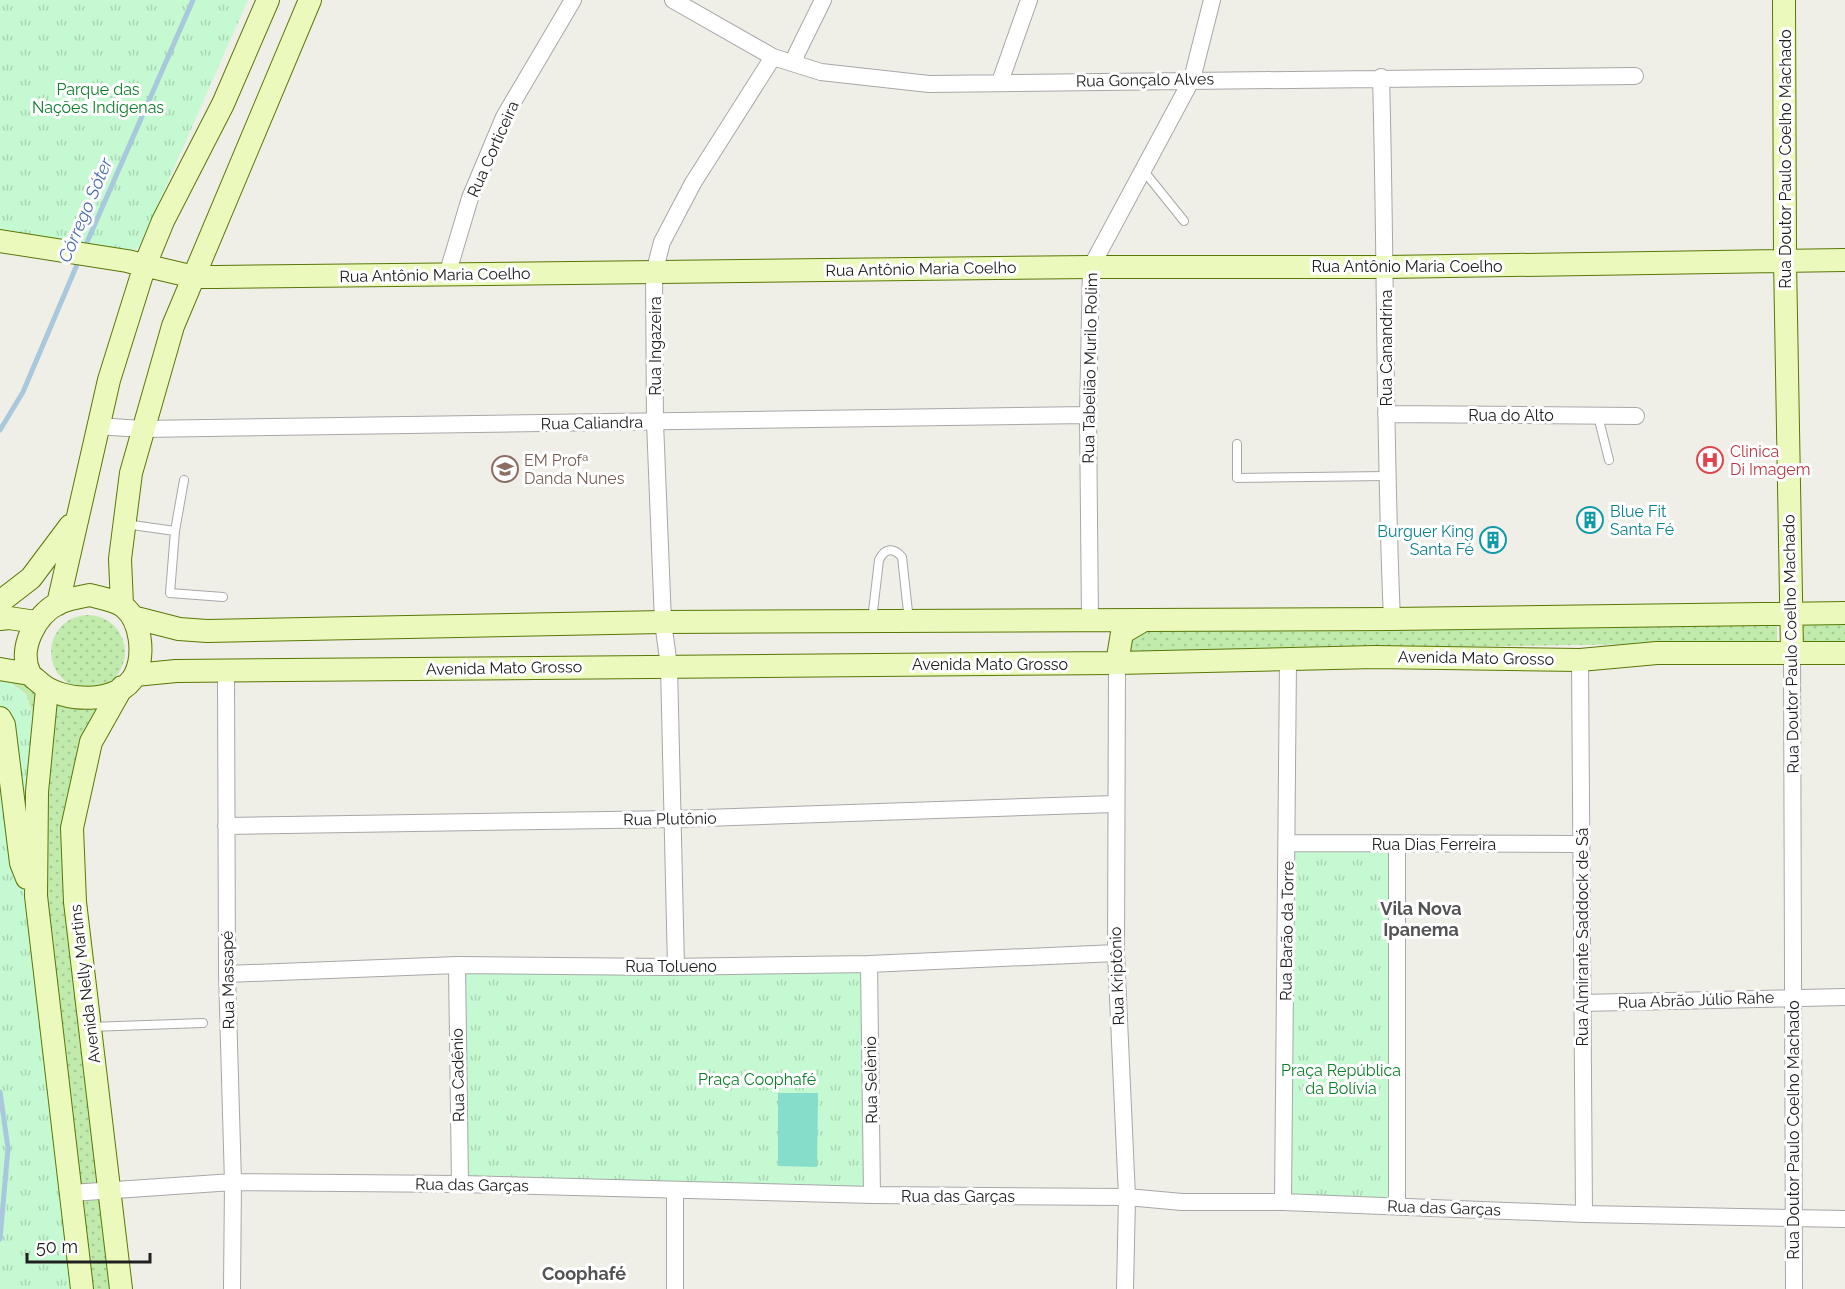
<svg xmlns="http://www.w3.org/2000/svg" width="1845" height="1289" viewBox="0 0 1845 1289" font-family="Raleway,sans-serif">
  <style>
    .grass { fill: url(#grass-dots) }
    .park { fill: url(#park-tufts) }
    .pitch { fill: #86deca }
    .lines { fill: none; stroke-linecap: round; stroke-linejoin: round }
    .stream { stroke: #a8c8dd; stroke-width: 5 }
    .lane-casing { stroke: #a7a7a7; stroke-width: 10 }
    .street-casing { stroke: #a7a7a7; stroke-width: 18 }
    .secondary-casing { stroke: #597806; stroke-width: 24 }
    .lane { stroke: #fff; stroke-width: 8 }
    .street { stroke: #fff; stroke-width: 16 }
    .secondary { stroke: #ecf9bc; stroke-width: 22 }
    .labels { text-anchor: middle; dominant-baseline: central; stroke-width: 6; stroke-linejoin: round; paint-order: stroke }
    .street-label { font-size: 16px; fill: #202020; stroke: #fff }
    .park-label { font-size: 16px; fill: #0d7f29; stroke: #fff }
    .health-label { font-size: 16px; fill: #be3a42; stroke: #fff; text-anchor: start }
    .education-label { font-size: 16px; fill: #785e54; stroke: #fff; text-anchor: start }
    .culture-label { font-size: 16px; fill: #0d838f; stroke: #fff; text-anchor: start }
    .water-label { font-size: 18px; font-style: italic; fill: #4c6eb0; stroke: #fff }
    .neighbourhood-label { font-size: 18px; font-weight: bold; fill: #535353; stroke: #fff }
  </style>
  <defs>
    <pattern id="grass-dots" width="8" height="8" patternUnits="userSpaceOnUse" patternTransform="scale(1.5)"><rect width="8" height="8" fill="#c1eaad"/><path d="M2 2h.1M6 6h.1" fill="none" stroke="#a6c895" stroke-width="1.8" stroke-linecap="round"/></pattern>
    <pattern id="park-tufts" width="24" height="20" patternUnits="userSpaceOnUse" patternTransform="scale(1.5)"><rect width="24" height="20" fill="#c5f9d1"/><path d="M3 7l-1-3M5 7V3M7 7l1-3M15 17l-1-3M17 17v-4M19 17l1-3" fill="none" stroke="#a9d5b3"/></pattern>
  </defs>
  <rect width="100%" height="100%" fill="#f0efe7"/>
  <path class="grass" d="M51 652a37 37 0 1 1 74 0a37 37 0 1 1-74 0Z
    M1781 620H1845V641L1782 642Z
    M1777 621V642L1113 652V626Z
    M8 670C42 699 59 713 106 707L73 786 117 1289H74L27 900 39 733 26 694 0 675Z"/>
  <path class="park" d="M0 0H248L140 245 133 252 0 234Z
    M0 676 26 695 39 733 29 790 74 1289H0Z
    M1288 843 1397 844V1206L1283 1202Z
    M869 964 872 1195 460 1184 457 965Z"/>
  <path class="pitch" d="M778 1093H818L817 1167 778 1166Z"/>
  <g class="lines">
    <path class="stream" d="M84 249 193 0
      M0 430 23 392 79 260
      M0 1092 8 1148 0 1239"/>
    <defs>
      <path id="lane" d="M1143 170 1184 221
        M1598 416 1609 460
        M1237 444V478L1386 476
        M125 524 175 531 170 593 223 597
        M175 531 184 480
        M872 620 879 560C885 548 893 547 902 557L909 621
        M90 1027 203 1023"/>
      <path id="street" d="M673 0 773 57 821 72 929 84 1635 76
        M792 63 823 0
        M1381 77C1386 258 1384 439 1392 619
        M1000 82 1029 0
        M447 275 470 198 504 117 573 0
        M1386 414 1636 416
        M97 426 142 429 1088 415
        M1090 620 1088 415 1091 267 1192 79 1212 0
        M1792 653 1794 1289
        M1580 660 1584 1214
        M1117 663 1116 953 1127 1197 1125 1289
        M226 671 227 974 233 1182 232 1289
        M226 826 674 819 1114 804
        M1288 843 1581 844
        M869 964 872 1195
        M457 965 460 1184
        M676 967 669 666 663 622 655 422 654 273 662 242 693 183 773 57
        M227 974 457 965 667 967 869 964 1116 953
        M1582 1003 1845 997
        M71 1193 233 1182 460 1184 872 1195 1127 1197 1182 1202H1283L1584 1214 1845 1219
        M1283 1202 1288 661
        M1397 1206V844
        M675 1289V1191"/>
      <path id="secondary" d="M1784 0 1785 260 1792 653
        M0 241 127 261 194 277H215L1091 267H1386L1845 260
        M90 595C100 598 116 600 124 607 141 621 145 654 135 675 119 705 63 703 40 683 37 680 32 677 30 674 17 649 36 614 59 603 68 599 80 597 90 595Z
        M0 602 31 578 70 526
        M58 604 109 380 145 265 163 221 223 104 268 0
        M122 605 120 559 131 473 173 326 310 0
        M136 618 179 629 207 631 663 622 1392 619 1845 613
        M0 619 9 618 36 622
        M1117 663 1122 633 1144 620
        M0 669 30 674
        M135 675 176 671 1117 663 1375 657 1580 660 1657 653H1845
        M47 689 37 792 36 896 82 1289
        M0 718 4 725 21 863 27 878
        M121 1289 75 902 72 828 91 742 122 687"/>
    </defs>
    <use href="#lane" class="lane-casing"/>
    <use href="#street" class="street-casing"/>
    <use href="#secondary" class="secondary-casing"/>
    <use href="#lane" class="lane"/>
    <use href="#street" class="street"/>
    <use href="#secondary" class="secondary"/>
  </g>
  <defs>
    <symbol id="hospital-ring" viewBox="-11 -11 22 22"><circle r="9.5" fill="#fff" stroke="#e0444e" stroke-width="1.5"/><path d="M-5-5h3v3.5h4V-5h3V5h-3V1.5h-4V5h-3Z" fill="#e0444e"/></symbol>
    <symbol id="school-ring" viewBox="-11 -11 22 22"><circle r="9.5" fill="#fff" stroke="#8d6e63" stroke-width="1.5"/><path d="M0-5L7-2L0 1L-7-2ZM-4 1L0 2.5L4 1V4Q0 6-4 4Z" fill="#8d6e63"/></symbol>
    <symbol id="building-ring" viewBox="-11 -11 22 22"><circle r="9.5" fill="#fff" stroke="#0f9aa8" stroke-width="1.5"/><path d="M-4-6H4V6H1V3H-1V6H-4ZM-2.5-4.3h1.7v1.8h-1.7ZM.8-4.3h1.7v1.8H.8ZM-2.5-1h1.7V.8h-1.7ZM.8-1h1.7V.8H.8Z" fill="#0f9aa8"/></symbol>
  </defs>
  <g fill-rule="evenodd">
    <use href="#hospital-ring" x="1695" y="445" width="30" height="30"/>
    <use href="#school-ring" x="490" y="454" width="30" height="30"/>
    <use href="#building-ring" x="1575" y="505" width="30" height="30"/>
    <use href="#building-ring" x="1478" y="525" width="30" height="30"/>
  </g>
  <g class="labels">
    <g class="street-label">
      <text transform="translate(1145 80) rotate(-1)">Rua Gonçalo Alves</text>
      <text transform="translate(493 149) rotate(-66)">Rua Corticeira</text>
      <text transform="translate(1785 159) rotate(-90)">Rua Doutor Paulo Coelho Machado</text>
      <text x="1407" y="266">Rua Antônio Maria Coelho</text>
      <text transform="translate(921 269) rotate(-1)">Rua Antônio Maria Coelho</text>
      <text transform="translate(435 275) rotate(-1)">Rua Antônio Maria Coelho</text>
      <text transform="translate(655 346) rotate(-90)">Rua Ingazeira</text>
      <text transform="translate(1386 348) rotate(-90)">Rua Canandrina</text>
      <text transform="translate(1090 368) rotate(-89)">Rua Tabelião Murilo Rolim</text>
      <text x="1511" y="415">Rua do Alto</text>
      <text transform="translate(592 423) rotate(-1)">Rua Caliandra</text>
      <text transform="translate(1791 644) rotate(-91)">Rua Doutor Paulo Coelho Machado</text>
      <text transform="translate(1476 658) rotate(1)">Avenida Mato Grosso</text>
      <text x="990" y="664">Avenida Mato Grosso</text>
      <text transform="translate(504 668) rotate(-1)">Avenida Mato Grosso</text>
      <text transform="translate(670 819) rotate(-1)">Rua Plutônio</text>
      <text x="1434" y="844">Rua Dias Ferreira</text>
      <text transform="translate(1287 931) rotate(-89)">Rua Barão da Torre</text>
      <text transform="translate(1582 937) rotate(-90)">Rua Almirante Saddock de Sá</text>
      <text x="671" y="966">Rua Tolueno</text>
      <text transform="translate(1117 976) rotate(-92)">Rua Kriptônio</text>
      <text transform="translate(228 980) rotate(-91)">Rua Massapé</text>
      <text transform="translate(85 984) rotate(-97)">Avenida Nelly Martins</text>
      <text transform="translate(1696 1000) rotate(-2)">Rua Abrão Júlio Rahe</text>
      <text transform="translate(458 1075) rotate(-91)">Rua Cadênio</text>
      <text transform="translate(871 1080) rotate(-91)">Rua Selênio</text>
      <text transform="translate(1793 1130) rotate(-90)">Rua Doutor Paulo Coelho Machado</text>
      <text transform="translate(472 1185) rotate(1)">Rua das Garças</text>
      <text x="958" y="1196">Rua das Garças</text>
      <text transform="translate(1444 1208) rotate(2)">Rua das Garças</text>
    </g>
    <g class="park-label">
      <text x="98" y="89">Parque das<tspan x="98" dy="18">Nações Indígenas</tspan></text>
      <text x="1341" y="1070">Praça República<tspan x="1341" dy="18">da Bolívia</tspan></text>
      <text x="757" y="1079">Praça Coophafé</text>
    </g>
    <g class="health-label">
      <text x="1730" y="451">Clinica<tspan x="1730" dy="18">Di Imagem</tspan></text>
    </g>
    <g class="education-label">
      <text x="524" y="460">EM Profª<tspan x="524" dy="18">Danda Nunes</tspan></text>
    </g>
    <g class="culture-label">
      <text x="1610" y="511">Blue Fit<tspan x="1610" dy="18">Santa Fé</tspan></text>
      <text x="1474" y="531" text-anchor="end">Burguer King<tspan x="1474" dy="18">Santa Fé</tspan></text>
    </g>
    <g class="water-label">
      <text transform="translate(85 210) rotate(-67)">Córrego Sóter</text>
    </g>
    <g class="neighbourhood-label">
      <text x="1421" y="908">Vila Nova<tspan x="1421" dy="21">Ipanema</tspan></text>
      <text x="584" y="1273">Coophafé</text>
    </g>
  </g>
  <path d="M27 1253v9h123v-9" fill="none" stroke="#202020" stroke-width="3"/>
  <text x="36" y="1253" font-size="18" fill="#202020" stroke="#ffffff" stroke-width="4.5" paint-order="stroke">50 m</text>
</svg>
